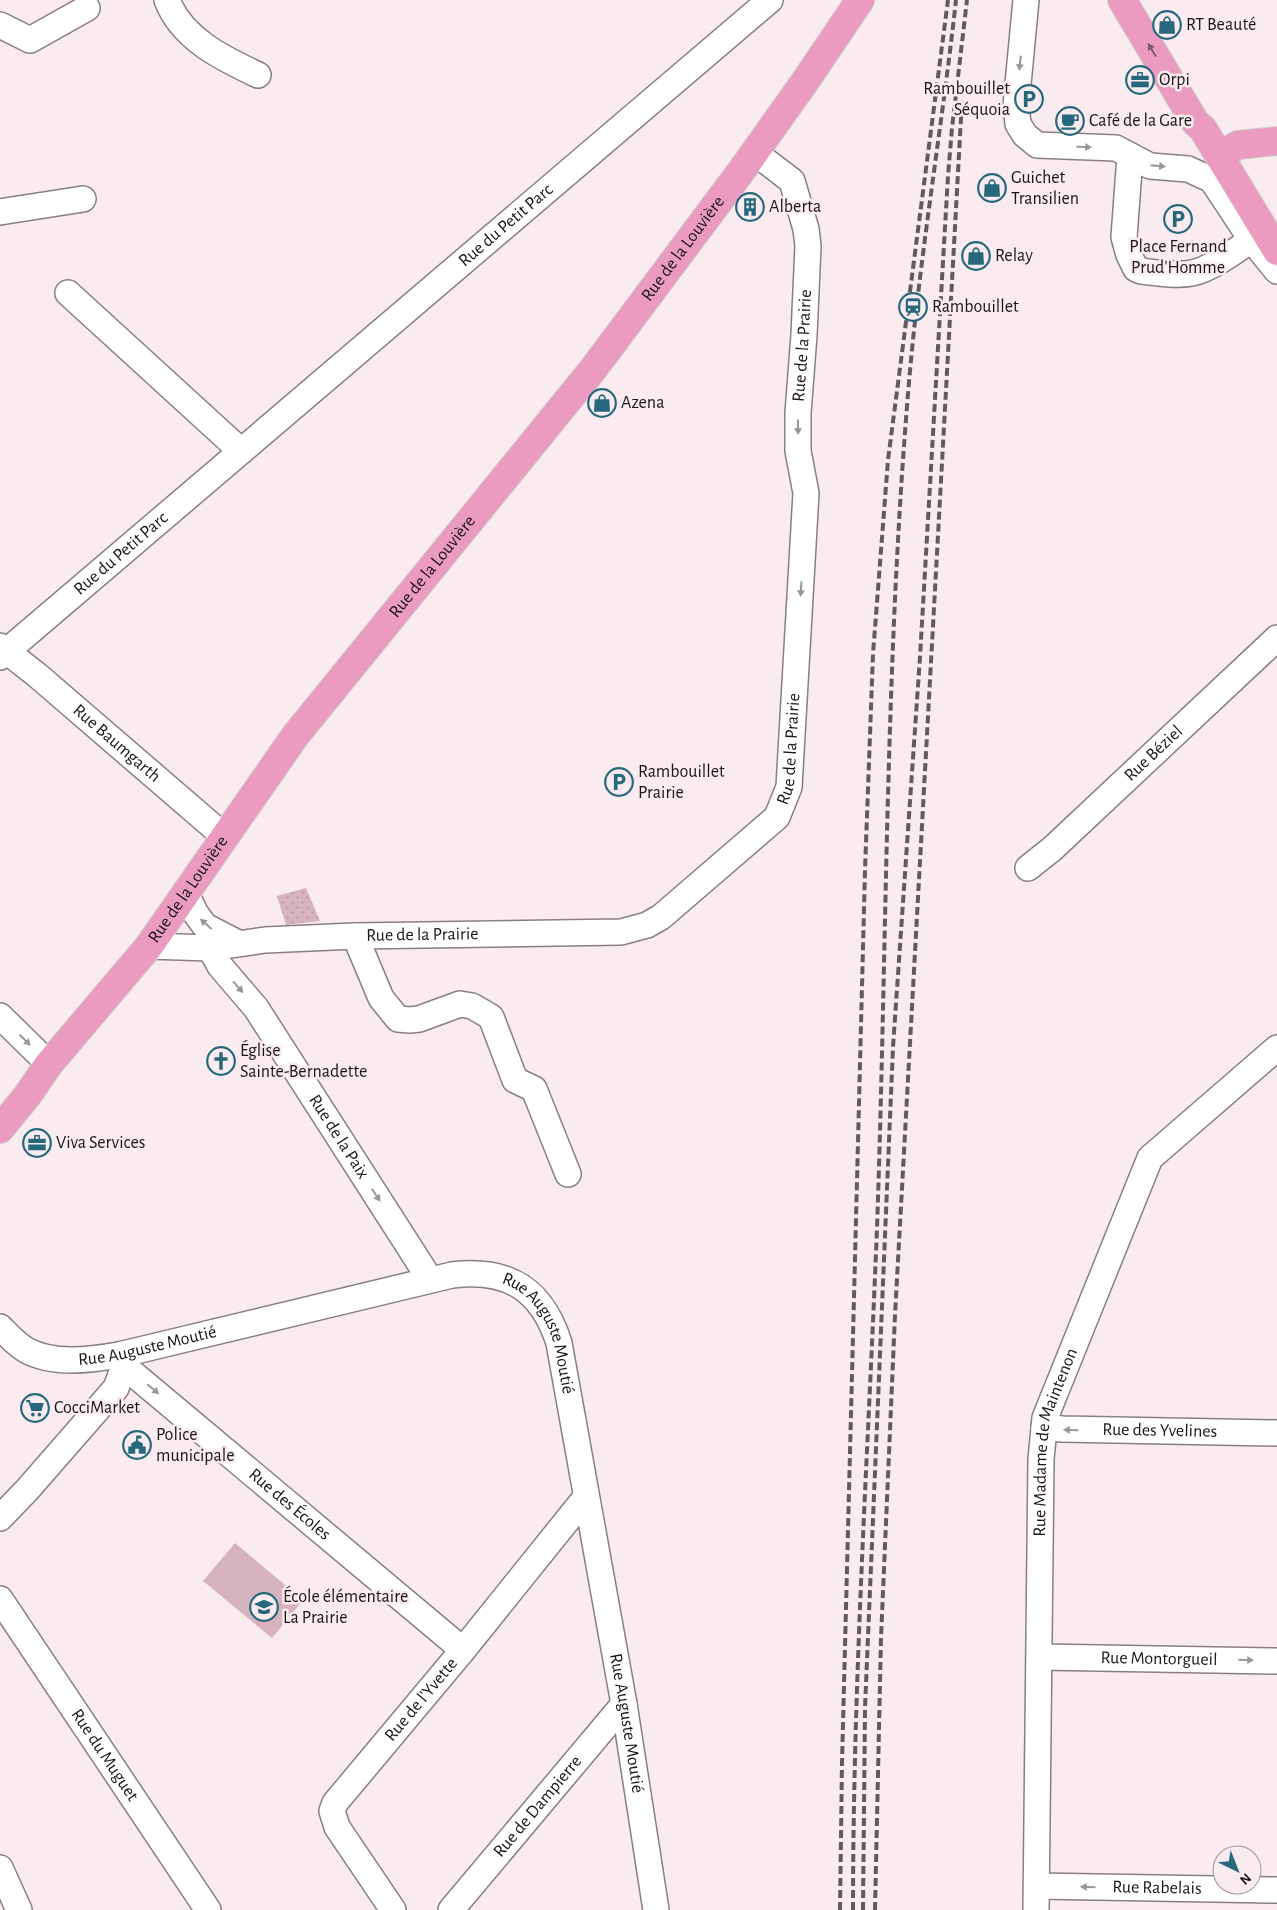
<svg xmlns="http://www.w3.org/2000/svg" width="1277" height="1910" viewBox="0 0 1277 1910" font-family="'Alegreya Sans',sans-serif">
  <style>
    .grass { fill: #d7b2bf }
    .park { fill: url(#park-dots) }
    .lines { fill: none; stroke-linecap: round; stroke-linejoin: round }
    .minor-casing { stroke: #8a7e82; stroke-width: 28 }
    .major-casing { stroke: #cdcccc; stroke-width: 30 }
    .minor { stroke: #fff; stroke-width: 25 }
    .major { stroke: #eb9bbf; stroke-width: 28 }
    .rail { stroke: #625a5d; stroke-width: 4; stroke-dasharray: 8 4; stroke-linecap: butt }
    .oneway { fill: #82586b }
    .oneway2 { fill: #989697 }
    .labels { text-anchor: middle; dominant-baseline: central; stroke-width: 5; stroke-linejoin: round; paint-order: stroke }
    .poi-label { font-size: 18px; fill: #1a1517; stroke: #f9ebf0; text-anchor: start }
    .street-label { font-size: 18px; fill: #1a1517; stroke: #f9ebf0 }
  </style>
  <defs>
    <pattern id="park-dots" width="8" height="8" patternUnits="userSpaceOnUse" patternTransform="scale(1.25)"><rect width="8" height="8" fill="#d7b2bf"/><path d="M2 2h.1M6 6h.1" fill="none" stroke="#b898a3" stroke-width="1.8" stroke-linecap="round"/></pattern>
  </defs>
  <rect width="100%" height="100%" fill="#f9ebf0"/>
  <path class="grass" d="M235 1543 303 1600 272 1638 203 1581Z"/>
  <path class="park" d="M306 888 320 921 286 925 277 896Z"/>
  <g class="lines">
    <defs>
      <g id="minor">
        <path d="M167 0C182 39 222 58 258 75"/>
        <path d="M1026 0 1016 105 1018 124 1025 135 1037 145 1116 148 1150 166 1188 169 1212 180 1251 239 1277 271"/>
        <path d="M0 25 30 40 87 8"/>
        <path d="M1130 156 1124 237 1129 255 1136 269 1141 271C1158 273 1176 276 1192 273 1213 269 1246 243 1264 231"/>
        <path d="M0 212 83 199"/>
        <path d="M68 293 241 451"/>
        <path id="s1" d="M0 646 37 675 225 837"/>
        <path id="s2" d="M0 657 770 0"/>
        <path id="s3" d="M1028 868 1052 849 1277 638"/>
        <path d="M186 894 196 914 205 926 238 943"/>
        <path d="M355 936 381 998 398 1019 410 1020 419 1019 460 1004 472 1006 491 1017 515 1080 534 1089 568 1174"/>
        <path id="s4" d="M149 946 210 948 265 940 355 936 621 932 647 925 661 917 777 817 789 787 806 493 798 451V413L804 335 808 246 806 229 792 181 754 152"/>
        <path id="s5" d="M210 948 220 966 256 1008 424 1270 426 1281"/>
        <path d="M0 1016 49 1064"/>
        <path id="s6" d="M0 1327C8 1335 16 1344 26 1350 53 1365 90 1360 119 1355L452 1275C508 1268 542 1289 559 1343L624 1704 656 1910"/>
        <path id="s7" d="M119 1355 124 1366 463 1650"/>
        <path id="s8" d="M1044 1427 1062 1429 1277 1433"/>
        <path d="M0 1518 27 1490 116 1388 124 1366"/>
        <path id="s9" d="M0 1599 208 1910"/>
        <path id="s10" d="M1040 1657 1277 1661"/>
        <path d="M0 1868 19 1910"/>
        <path id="s11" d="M1037 1886 1277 1890"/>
        <path id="s12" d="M393 1910 337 1827 332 1811 335 1803 463 1650 586 1497"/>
        <path id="s13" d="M451 1910 624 1704"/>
        <path id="s14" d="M1036 1910 1041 1459 1045 1418 1150 1158 1277 1048"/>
      </g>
      <g id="major">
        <path d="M1122 0 1195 122 1203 129 1277 251"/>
        <path d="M1219 156 1238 145 1277 141"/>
        <path id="s15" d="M0 1129 27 1096 49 1064 149 946 295 736 594 368 742 170 804 83 860 0"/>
      </g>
    </defs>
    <use href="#minor" class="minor-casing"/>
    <use href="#major" class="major-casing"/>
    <use href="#minor" class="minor"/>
    <use href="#major" class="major"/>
    <path class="rail" d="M840 1910 842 1763 865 870 873 654 888 460 948 0
      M853 1910C853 1682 868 1455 877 1228 887 946 885 663 909 382 920 254 942 127 956 0
      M863 1910 865 1708 893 1047 920 657 948 176 952 128 967 0
      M875 1910 881 1638 895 1315 962 100"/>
  </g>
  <defs><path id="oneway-solid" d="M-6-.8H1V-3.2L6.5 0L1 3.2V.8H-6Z" transform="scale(1.25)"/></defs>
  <use class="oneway" href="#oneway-solid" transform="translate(1152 50) rotate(-121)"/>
  <g class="oneway2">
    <use href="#oneway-solid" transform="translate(1020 63) rotate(96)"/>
    <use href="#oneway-solid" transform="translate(1084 147) rotate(2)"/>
    <use href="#oneway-solid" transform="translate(1158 166) rotate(5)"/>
    <use href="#oneway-solid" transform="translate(798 427) rotate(89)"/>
    <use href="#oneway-solid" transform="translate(801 589) rotate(93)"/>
    <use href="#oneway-solid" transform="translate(206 924) rotate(-139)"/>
    <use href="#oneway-solid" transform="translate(238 987) rotate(49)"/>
    <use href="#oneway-solid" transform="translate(25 1040) rotate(44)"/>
    <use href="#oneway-solid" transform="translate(376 1195) rotate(57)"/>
    <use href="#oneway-solid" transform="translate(153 1389) rotate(40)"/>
    <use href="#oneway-solid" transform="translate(1071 1430) rotate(-179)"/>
    <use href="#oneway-solid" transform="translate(1246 1660) rotate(1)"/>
    <use href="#oneway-solid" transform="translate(1088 1887) rotate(-179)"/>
  </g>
  <defs>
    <symbol id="shop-ring" viewBox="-11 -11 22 22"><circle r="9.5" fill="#f9ebf0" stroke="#27697c" stroke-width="1.5"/><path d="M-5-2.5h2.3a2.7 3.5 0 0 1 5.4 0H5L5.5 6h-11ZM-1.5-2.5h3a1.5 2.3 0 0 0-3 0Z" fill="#27697c"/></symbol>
    <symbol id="office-ring" viewBox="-11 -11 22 22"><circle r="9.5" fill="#f9ebf0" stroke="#27697c" stroke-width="1.5"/><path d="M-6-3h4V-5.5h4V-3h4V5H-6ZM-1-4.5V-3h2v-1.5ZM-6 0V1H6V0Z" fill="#27697c"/></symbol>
    <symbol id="parking-ring" viewBox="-11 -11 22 22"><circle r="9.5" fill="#f9ebf0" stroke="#27697c" stroke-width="1.5"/><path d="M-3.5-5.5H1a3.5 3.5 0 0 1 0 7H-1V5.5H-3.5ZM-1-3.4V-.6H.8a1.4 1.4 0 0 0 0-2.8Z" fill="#27697c"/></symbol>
    <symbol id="cafe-ring" viewBox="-11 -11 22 22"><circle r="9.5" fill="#f9ebf0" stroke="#27697c" stroke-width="1.5"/><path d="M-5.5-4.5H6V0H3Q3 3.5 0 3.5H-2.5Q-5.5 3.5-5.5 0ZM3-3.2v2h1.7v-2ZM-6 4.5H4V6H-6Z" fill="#27697c"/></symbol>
    <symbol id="building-ring" viewBox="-11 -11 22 22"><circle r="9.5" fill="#f9ebf0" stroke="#27697c" stroke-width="1.5"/><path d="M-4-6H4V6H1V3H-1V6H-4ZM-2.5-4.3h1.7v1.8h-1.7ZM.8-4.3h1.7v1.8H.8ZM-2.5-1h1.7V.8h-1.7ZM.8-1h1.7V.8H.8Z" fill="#27697c"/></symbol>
    <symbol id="station-ring" viewBox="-11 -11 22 22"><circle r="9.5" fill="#f9ebf0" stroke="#27697c" stroke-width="1.5"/><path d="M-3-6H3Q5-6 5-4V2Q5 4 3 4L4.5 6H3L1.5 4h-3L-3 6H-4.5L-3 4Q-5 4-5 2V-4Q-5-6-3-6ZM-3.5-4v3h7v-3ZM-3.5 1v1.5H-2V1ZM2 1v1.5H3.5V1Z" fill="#27697c"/></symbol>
    <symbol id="church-ring" viewBox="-11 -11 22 22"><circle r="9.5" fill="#f9ebf0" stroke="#27697c" stroke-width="1.5"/><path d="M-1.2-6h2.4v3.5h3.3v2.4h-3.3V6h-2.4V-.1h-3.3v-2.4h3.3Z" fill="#27697c"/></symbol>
    <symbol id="supermarket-ring" viewBox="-11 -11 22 22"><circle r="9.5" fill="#f9ebf0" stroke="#27697c" stroke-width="1.5"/><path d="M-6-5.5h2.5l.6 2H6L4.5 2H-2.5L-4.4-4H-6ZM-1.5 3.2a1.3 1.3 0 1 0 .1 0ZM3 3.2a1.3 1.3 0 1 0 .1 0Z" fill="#27697c"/></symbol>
    <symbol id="civic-ring" viewBox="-11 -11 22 22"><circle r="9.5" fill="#f9ebf0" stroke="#27697c" stroke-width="1.5"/><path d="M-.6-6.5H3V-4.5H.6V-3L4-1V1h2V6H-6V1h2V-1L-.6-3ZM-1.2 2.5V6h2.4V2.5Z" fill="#27697c"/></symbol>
    <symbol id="school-ring" viewBox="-11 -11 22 22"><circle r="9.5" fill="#f9ebf0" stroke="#27697c" stroke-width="1.5"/><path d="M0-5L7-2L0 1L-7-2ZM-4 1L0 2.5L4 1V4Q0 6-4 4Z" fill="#27697c"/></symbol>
  </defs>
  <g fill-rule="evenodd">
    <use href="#shop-ring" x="1151" y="9" width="32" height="32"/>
    <use href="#office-ring" x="1124" y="64" width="32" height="32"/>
    <use href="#parking-ring" x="1013" y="83" width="32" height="32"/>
    <use href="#cafe-ring" x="1054" y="105" width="32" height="32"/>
    <use href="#shop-ring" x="976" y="172" width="32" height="32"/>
    <use href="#building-ring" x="734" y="191" width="32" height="32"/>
    <use href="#parking-ring" x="1162" y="203" width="32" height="32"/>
    <use href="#shop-ring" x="960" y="240" width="32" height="32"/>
    <use href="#station-ring" x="897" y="291" width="32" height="32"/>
    <use href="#shop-ring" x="586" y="387" width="32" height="32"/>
    <use href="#parking-ring" x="603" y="766" width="32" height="32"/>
    <use href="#church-ring" x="205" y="1045" width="32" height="32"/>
    <use href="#office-ring" x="21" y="1127" width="32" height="32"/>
    <use href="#supermarket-ring" x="19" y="1392" width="32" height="32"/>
    <use href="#civic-ring" x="121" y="1429" width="32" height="32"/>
    <use href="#school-ring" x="248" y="1591" width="32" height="32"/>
  </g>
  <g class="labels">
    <g class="poi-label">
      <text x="1186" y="25">RT Beauté</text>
      <text x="1159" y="80">Orpi</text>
      <text x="1010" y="89" text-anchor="end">Rambouillet<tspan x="1010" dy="21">Séquoia</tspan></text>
      <text x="1089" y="121">Café de la Gare</text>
      <text x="1011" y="178">Guichet<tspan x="1011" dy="21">Transilien</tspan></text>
      <text x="769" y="207">Alberta</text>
      <text x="1178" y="247" text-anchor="middle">Place Fernand<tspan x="1178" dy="21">Prud'Homme</tspan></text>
      <text x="995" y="256">Relay</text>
      <text x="932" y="307">Rambouillet</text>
      <text x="621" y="403">Azena</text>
      <text x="638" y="772">Rambouillet<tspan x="638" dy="21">Prairie</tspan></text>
      <text x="240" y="1051">Église<tspan x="240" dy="21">Sainte-Bernadette</tspan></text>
      <text x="56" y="1143">Viva Services</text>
      <text x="54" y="1408">CocciMarket</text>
      <text x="156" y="1435">Police<tspan x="156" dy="21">municipale</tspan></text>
      <text x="283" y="1597">École élémentaire<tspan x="283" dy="21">La Prairie</tspan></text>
    </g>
    <g class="street-label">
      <text stroke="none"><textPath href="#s2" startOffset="665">Rue du Petit Parc</textPath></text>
      <text stroke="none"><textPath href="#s15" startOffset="1115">Rue de la Louvière</textPath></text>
      <text stroke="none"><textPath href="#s4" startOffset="1144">Rue de la Prairie</textPath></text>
      <text stroke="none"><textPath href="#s2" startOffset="159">Rue du Petit Parc</textPath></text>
      <text stroke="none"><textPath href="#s15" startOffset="710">Rue de la Louvière</textPath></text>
      <text stroke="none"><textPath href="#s1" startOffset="152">Rue Baumgarth</textPath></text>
      <text stroke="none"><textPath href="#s4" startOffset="739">Rue de la Prairie</textPath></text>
      <text stroke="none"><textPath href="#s3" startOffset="170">Rue Béziel</textPath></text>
      <text stroke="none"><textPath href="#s15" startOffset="305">Rue de la Louvière</textPath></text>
      <text stroke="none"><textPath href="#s4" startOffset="274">Rue de la Prairie</textPath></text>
      <text stroke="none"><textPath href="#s5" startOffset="229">Rue de la Paix</textPath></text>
      <text stroke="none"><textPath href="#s6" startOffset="594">Rue Auguste Moutié</textPath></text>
      <text stroke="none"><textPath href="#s6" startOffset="159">Rue Auguste Moutié</textPath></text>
      <text stroke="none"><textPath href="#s8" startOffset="116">Rue des Yvelines</textPath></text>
      <text stroke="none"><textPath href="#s14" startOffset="470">Rue Madame de Maintenon</textPath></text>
      <text stroke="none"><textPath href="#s7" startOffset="228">Rue des Écoles</textPath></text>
      <text stroke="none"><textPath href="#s10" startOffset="119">Rue Montorgueil</textPath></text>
      <text stroke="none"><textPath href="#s12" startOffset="260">Rue de l'Yvette</textPath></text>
      <text stroke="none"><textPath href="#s6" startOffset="999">Rue Auguste Moutié</textPath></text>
      <text stroke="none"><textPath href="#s9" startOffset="188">Rue du Muguet</textPath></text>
      <text stroke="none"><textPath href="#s13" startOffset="135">Rue de Dampierre</textPath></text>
      <text stroke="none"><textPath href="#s11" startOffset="120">Rue Rabelais</textPath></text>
    </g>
  </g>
  <g transform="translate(1237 1870) rotate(137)"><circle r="24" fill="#f9ebf0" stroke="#a09599"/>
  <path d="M0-4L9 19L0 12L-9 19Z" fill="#27697c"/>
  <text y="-8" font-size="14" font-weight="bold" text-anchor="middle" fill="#1a1517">N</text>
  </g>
</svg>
